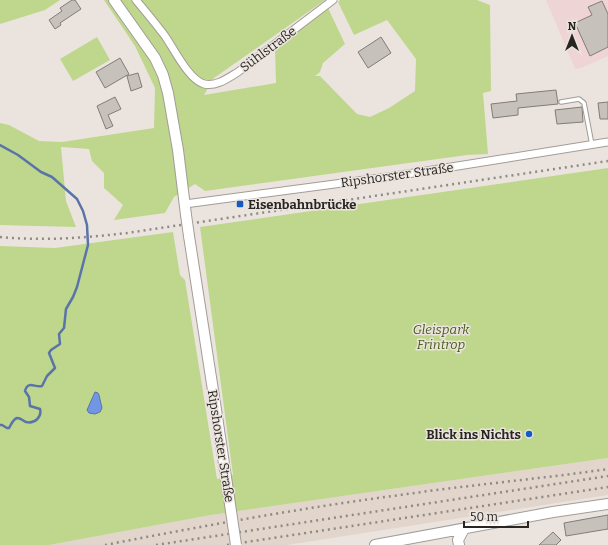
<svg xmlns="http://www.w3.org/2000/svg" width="608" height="545" viewBox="0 0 608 545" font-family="Bitter,serif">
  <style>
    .built { fill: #e2d5cb }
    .education { fill: #efd4d5 }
    .green { fill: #bed78c }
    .water { fill: #7096e4; stroke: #5a74aa }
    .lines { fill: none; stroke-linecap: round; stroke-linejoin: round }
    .stream { stroke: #5a74aa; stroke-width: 2.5 }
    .building { fill: #c7c1bb; stroke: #827c76 }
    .lane-casing { stroke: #a29c97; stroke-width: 5.5 }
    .street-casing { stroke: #a29c97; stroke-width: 9 }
    .secondary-casing { stroke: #a29c97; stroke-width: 12 }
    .lane { stroke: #fff; stroke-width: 3.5 }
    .street { stroke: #fff; stroke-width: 7 }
    .secondary { stroke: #fff; stroke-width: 10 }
    .rail { stroke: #8f8a85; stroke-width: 2.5; stroke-dasharray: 2 4; stroke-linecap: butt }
    .secondary-bridge-casing { stroke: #a29c97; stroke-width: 12; stroke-linecap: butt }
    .secondary-bridge { stroke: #fff; stroke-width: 10 }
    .poi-dot { fill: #145bc6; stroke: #ebe4de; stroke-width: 1.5 }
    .labels { text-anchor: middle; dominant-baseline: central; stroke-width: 3; stroke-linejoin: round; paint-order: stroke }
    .street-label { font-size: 13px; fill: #282523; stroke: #ebe4de }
    .poi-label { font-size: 13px; font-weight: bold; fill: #282523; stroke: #ebe4de; text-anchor: start }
    .park-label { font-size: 13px; font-style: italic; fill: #4a5c1b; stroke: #ebe4de }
  </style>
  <rect width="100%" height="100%" fill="#ebe4de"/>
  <path class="built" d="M608 458V495L287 545H49L211 515Z"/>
  <path class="education" d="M546 0H608V56L581 68 575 69Z"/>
  <path class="green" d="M0 0H60L45 10 0 24Z
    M104 0H325L214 78 204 95 276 83 275 48 328 8 345 44 323 63 320 72 315 76H320L357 114 370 117 389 108 415 91 416 59 387 20 354 35 338 2 340 0H477L490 5 491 91 483 93 488 154 467 155 205 191 195 184 174 197 165 213 114 220 123 205 104 188V173L92 161 89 149 61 147 66 201 76 227 0 225V123L9 125 39 141 62 142 154 128 155 88 135 46Z
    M97 37 110 60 73 81 60 59Z
    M608 168V458L211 515 49 545H0V246L55 248 173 232 180 275 185 280 217 479 233 475 200 227Z"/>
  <path class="water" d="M95 392 98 393 99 395 102 408 100 412 95 414 89 413 87 410Z"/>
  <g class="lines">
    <path class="stream" d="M0 145 18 155 41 172 52 177 77 199 83 211 87 225 88 245 77 287 73 297 66 309 64 328 59 334 60 344 51 350 49 353 55 368 47 376 42 386C35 388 28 380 25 391L29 397 30 406 40 409C42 417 35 424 26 422 23 421 21 418 17 418 13 419 11 425 9 428H7L2 425H0"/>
  </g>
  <path class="building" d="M72 0H75L81 9 60 23 61 25 55 29 49 20 62 11 60 8Z
    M602 1 608 14V47L590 56 575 23 592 15 588 7Z
    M381 37 391 53 368 68 358 52Z
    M120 58 129 74 105 88 96 72Z
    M138 73 142 87 131 91 127 76Z
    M556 90 558 104 518 108V115L493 118 491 104 517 101 516 94Z
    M115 97 121 109 108 115 113 126 106 129 97 106Z
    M608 102V119H600L598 103Z
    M582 107 583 122 557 124 555 110Z
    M608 515V529L566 536 564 523Z
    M553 532 561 540 556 545H539Z"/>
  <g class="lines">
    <defs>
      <path id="lane" d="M561 102 579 99 584 103 592 145"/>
      <path id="street" d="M136 0C146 12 156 24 165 36 174 49 189 80 204 84 216 87 228 78 238 72L333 0
        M185 204 395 176 608 142"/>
      <path id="secondary" d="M114 0 155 58 163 75 168 93 178 150 186 215
        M189 236 215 403
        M375 545 553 512 608 504
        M459 545 458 540 464 529"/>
    </defs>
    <use href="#lane" class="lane-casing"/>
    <use href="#street" class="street-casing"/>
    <use href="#secondary" class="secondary-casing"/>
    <use href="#lane" class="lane"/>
    <use href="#street" class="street"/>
    <use href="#secondary" class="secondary"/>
    <path class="rail" d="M0 237C42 241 85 238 127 233L608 161
      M105 545C203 526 301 508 400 495 469 485 539 479 608 469
      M156 545 608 476
      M227 545 608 487"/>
    <defs>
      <path id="secondary-bridge" d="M186 215 189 236
        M215 403 236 545"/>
    </defs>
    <use href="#secondary-bridge" class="secondary-bridge-casing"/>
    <use href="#secondary-bridge" class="secondary-bridge"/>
  </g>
  <g class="poi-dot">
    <rect x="236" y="200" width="8" height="8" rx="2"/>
    <circle cx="529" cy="434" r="4"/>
  </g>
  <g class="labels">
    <g class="street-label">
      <text transform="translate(268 49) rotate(-37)">Sühlstraße</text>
      <text transform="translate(397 175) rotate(-8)">Ripshorster Straße</text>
      <text transform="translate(221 446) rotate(81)">Ripshorster Straße</text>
    </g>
    <g class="poi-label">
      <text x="248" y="204">Eisenbahnbrücke</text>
      <text x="521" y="434" text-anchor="end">Blick ins Nichts</text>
    </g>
    <g class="park-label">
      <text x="441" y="329">Gleispark<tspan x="441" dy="15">Frintrop</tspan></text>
    </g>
  </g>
  <g transform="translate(572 36)" stroke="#ebe4de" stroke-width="3" paint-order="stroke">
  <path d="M0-3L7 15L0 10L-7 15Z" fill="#282523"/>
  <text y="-6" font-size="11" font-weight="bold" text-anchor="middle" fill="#282523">N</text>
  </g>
  <path d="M464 521v6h64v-6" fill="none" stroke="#282523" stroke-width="2"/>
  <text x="470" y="521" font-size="12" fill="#282523" stroke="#ebe4de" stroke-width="3" paint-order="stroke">50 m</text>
</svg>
